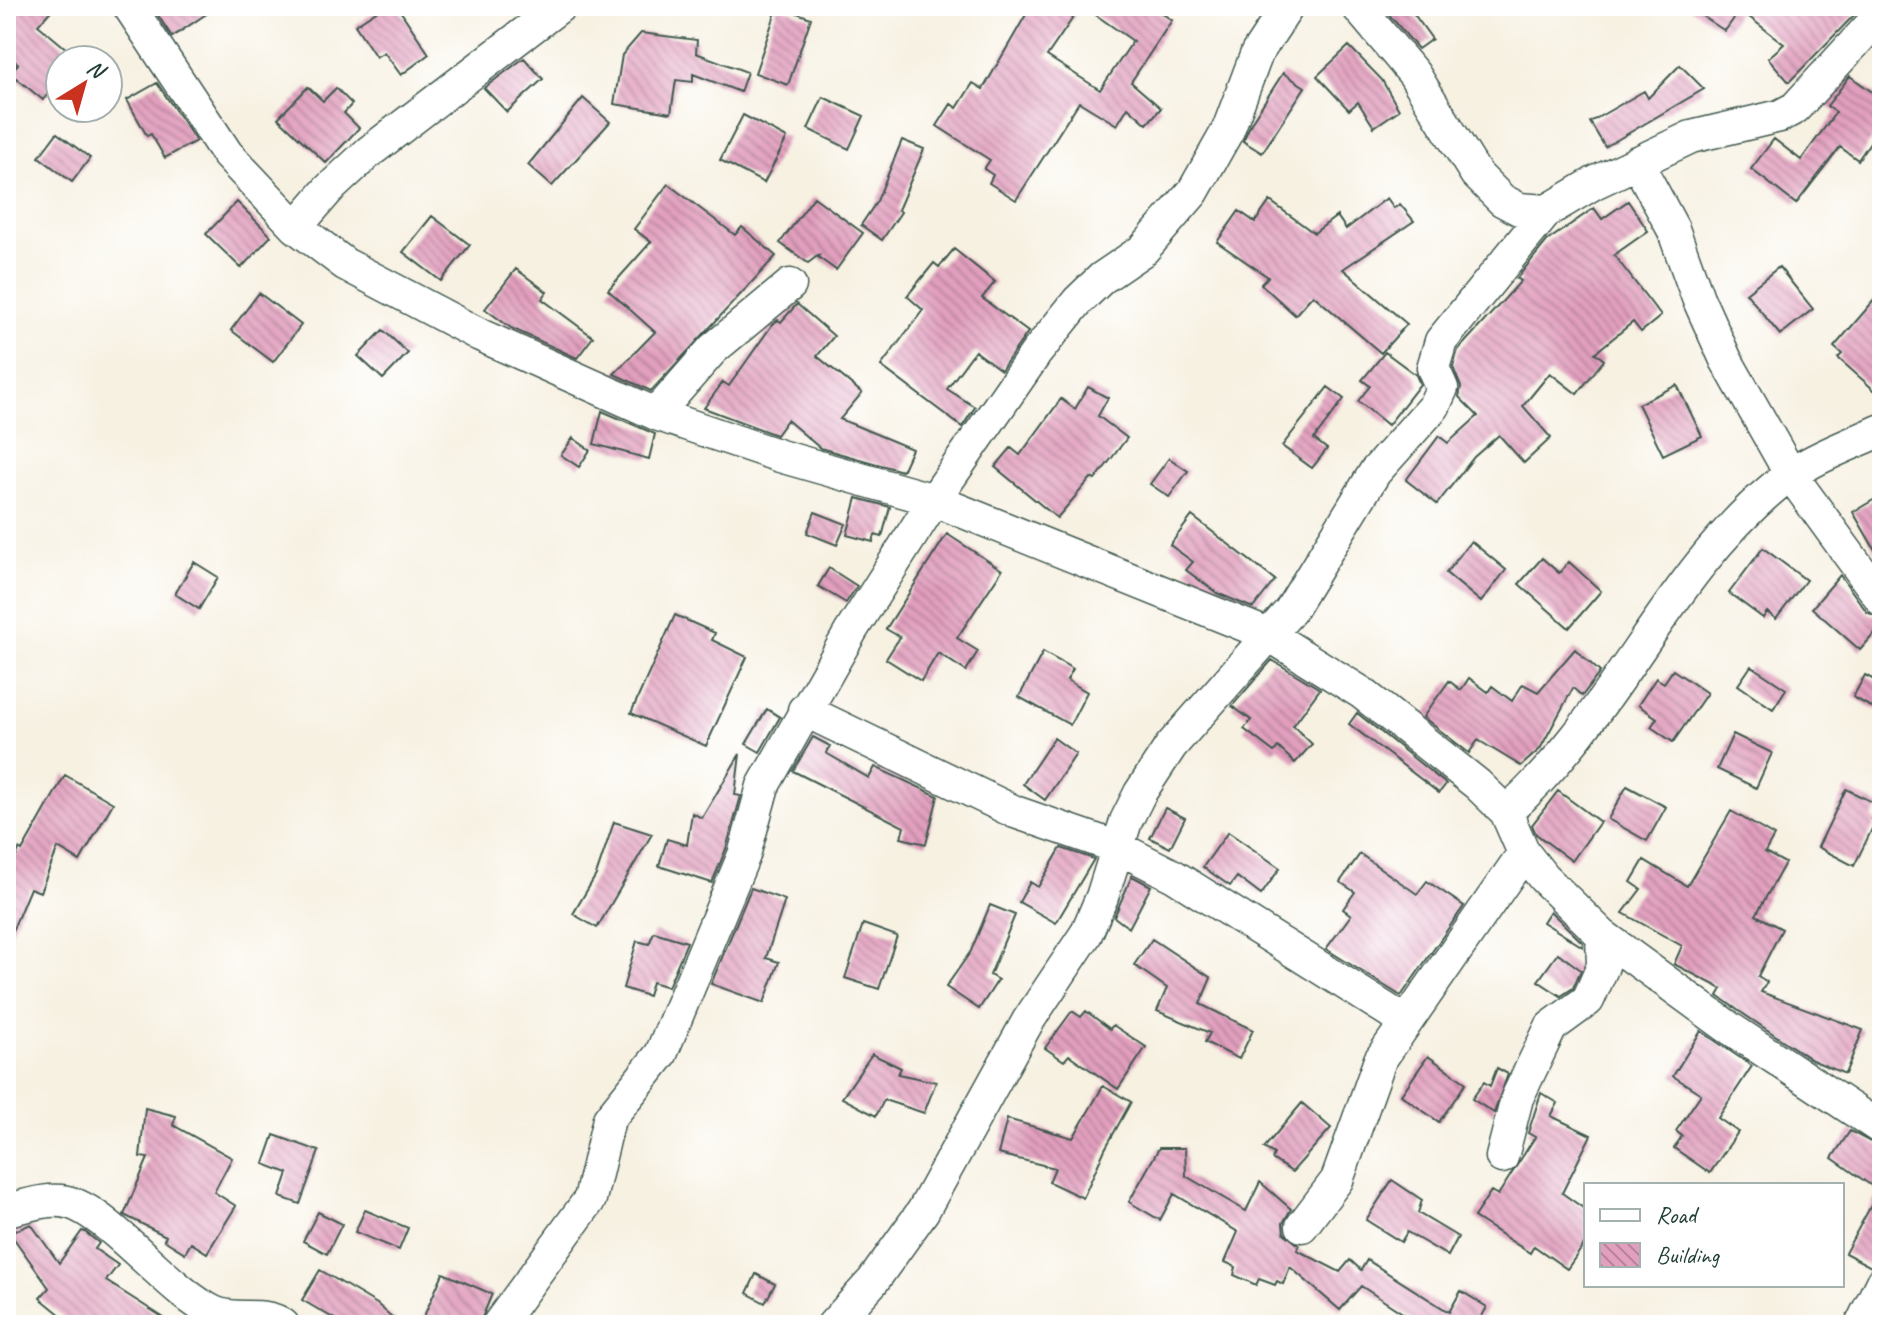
<svg xmlns="http://www.w3.org/2000/svg" width="1888" height="1331" viewBox="0 0 1888 1331" font-family="Caveat,sans-serif">
  <style>
    .building { fill: url(#building-back-hatch) }
    .lines { fill: none; stroke-linecap: round; stroke-linejoin: round }
    .minor-casing { stroke: #3f584e; stroke-width: 35 }
    .minor { stroke: #fff; stroke-width: 32 }
  </style>
  <defs>
    <pattern id="building-back-hatch" width="6" height="6" patternUnits="userSpaceOnUse" patternTransform="scale(2)"><rect width="6" height="6" fill="#e29fbe"/><path d="M-1 5l2 2M0 0l6 6M5-1l2 2" fill="none" stroke="#b7839b"/></pattern>
  </defs>
  <rect width="100%" height="100%" fill="#fff"/>
  <filter id="ink" filterUnits="userSpaceOnUse"><feTurbulence type="fractalNoise" baseFrequency=".0125" numOctaves="2"/><feDisplacementMap in="SourceGraphic" scale="16" xChannelSelector="R" yChannelSelector="G"/><feConvolveMatrix kernelMatrix="1 2 1 2 8 2 1 2 1" color-interpolation-filters="sRGB"/></filter>
  <filter id="wash" filterUnits="userSpaceOnUse"><feTurbulence type="fractalNoise" baseFrequency=".006" numOctaves="4" result="noise"/><feDisplacementMap in="SourceGraphic" scale="32" xChannelSelector="R" yChannelSelector="G"/><feGaussianBlur stdDeviation="1.8" result="paint"/><feColorMatrix in="noise" values="0 0 0 0 0 0 0 0 0 0 0 0 0 0 0 0 0 1.4 0 .05"/><feComposite in="paint" operator="in"/></filter>
  <g filter="url(#wash)">
    <rect width="100%" height="100%" fill="#f7f1e2"/>
    <g id="blocks">
      <path class="building" d="M6 6H55L38 25 80 60H60V80L43 100 10 73 18 64 6 53Z
        M152 6H218L172 37Z
        M384 6H397L429 54 401 75 384 52 376 57 355 25Z
        M778 6 811 18 788 85 755 73Z
        M1031 6H1081L1047 56 1100 90 1133 41 1083 6H1150L1172 20 1131 82 1161 108 1147 124 1128 107 1117 125 1079 102 1016 200 989 183 993 175 984 169 990 160 937 126 951 104 957 108 973 83 983 89Z
        M1382 6H1408L1432 39 1418 49Z
        M1687 6H1863L1789 82 1768 58 1784 44 1740 10 1725 31Z
        M641 33 697 40 696 53 747 72 740 92 693 74V82L676 80 671 113 614 104 622 55Z
        M1349 46 1382 80 1399 110 1374 127 1358 102 1349 110 1317 76Z
        M524 58 543 79 507 112 484 88Z
        M1680 65 1704 89 1605 147 1590 122 1644 91 1648 98Z
        M1283 73 1305 87 1262 153 1243 141 1252 121Z
        M1850 76 1882 99V145L1873 138 1858 160 1840 147 1796 204 1751 169 1774 139 1801 160 1836 112 1827 106Z
        M157 83 196 141 165 158 151 134 147 136 127 100Z
        M308 87 323 101 336 88 352 104 344 113 359 128 326 163 278 118Z
        M823 97 864 116 849 149 808 129Z
        M583 98 610 122 552 186 528 165Z
        M743 115 787 138 764 183 720 160Z
        M57 133 90 158 72 182 39 157Z
        M902 140 924 149 898 210 901 212 882 240 861 225 877 201Z
        M668 184 735 235 742 227 776 256 651 391 614 374 655 332 608 290 651 242 634 229Z
        M814 197 863 233 836 270 818 257 820 254 808 263 780 243Z
        M1387 198 1394 208 1400 204 1414 221 1343 269 1407 324 1381 353 1313 295 1295 315 1261 284 1268 277 1217 242 1239 211 1255 222 1270 201 1314 233 1337 216 1346 229Z
        M1628 201 1648 231 1614 255 1661 316 1641 332 1633 322 1595 353 1604 360 1577 394 1550 373 1523 406 1551 438 1524 463 1499 435 1474 457 1437 504 1406 480 1439 436 1448 443 1478 416 1459 397 1461 387 1453 367 1458 350 1521 281 1517 278 1547 241 1594 208 1602 219Z
        M237 202 271 236 241 268 206 234Z
        M432 216 470 245 441 281 403 252Z
        M954 249 995 282 982 298 1028 332 1001 370 975 351 947 389 975 407 962 427 881 366 923 310 907 296 934 263 939 267Z
        M1779 267 1813 309 1780 335 1746 293Z
        M516 269 547 292 542 299 593 337 577 358 511 328 485 309Z
        M1882 291V397L1838 358 1842 354 1834 347Z
        M259 293 301 325 273 362 231 330Z
        M797 304 834 336 817 356 862 393 840 419 912 449 902 471 820 448 787 420 776 435 704 408 723 382 729 386 772 325 778 320 781 322Z
        M383 330 408 353 383 379 358 356Z
        M1385 352 1416 375 1420 384 1388 425 1358 401 1370 386 1362 380Z
        M1677 385 1702 436 1663 455 1638 404Z
        M1088 387 1108 398 1098 416 1127 438 1095 480 1091 478 1057 518 995 467 1011 448 1020 455 1061 399 1075 409Z
        M1328 387 1344 399 1314 439 1327 449 1312 468 1282 446Z
        M602 411 655 434 649 459 594 444Z
        M573 438 590 450 579 467 561 455Z
        M1169 458 1188 471 1169 497 1150 484Z
        M1882 495V562L1853 512Z
        M857 498 890 507 882 537 875 535 873 542 847 535Z
        M815 512 846 524 837 545 807 533Z
        M1192 516 1275 580 1253 608 1217 593 1186 570 1193 562 1170 545Z
        M947 534 1002 570 957 638 978 651 966 671 938 653 921 681 886 659 900 637 886 629Z
        M1471 541 1506 570 1481 602 1446 573Z
        M1763 548 1806 580 1776 619 1767 612 1763 618 1729 593Z
        M1542 558 1559 573 1569 562 1601 591 1569 628 1519 584Z
        M194 562 218 577 199 609 175 594Z
        M829 568 857 586 846 603 818 586Z
        M1840 575 1867 612 1882 619V625L1860 650 1812 608Z
        M675 615 715 633 712 640 747 657 706 746 631 713Z
        M1575 649 1600 672 1582 696 1573 688 1540 749 1521 766 1478 740 1469 753 1423 717 1449 681 1461 690 1469 678 1488 692 1492 686 1512 701 1523 684 1538 692Z
        M1043 652 1073 669 1067 680 1087 692 1070 725 1019 697Z
        M1272 660 1320 689 1293 726 1312 744 1295 763 1278 747 1274 752 1244 729 1251 720 1232 706Z
        M1751 666 1786 689 1773 709 1738 685Z
        M1673 670 1707 693 1673 742 1651 727 1657 718 1638 705 1656 678 1664 683Z
        M1865 675 1882 684V713L1853 697Z
        M767 709 780 717 760 752 746 744Z
        M1357 713 1446 784 1439 793 1349 724Z
        M1733 734 1772 753 1756 788 1717 769Z
        M813 737 830 746 826 753 869 778 875 767 938 796 926 844 901 838 904 827 793 771Z
        M1054 738 1076 754 1045 800 1023 784Z
        M740 754 735 795 741 796 726 849 712 883 659 866 667 839 687 845 692 813 702 818Z
        M65 775 113 803 80 861 58 848 40 892 30 888 6 946V858L14 862 19 849 22 851Z
        M1627 786 1666 807 1647 841 1608 819Z
        M1846 789 1880 806 1872 819 1876 821 1854 866 1818 847Z
        M1558 791 1600 822 1572 861 1536 834 1532 825Z
        M1165 808 1185 818 1170 848 1150 838Z
        M1731 811 1774 836 1765 852 1785 863 1756 915 1782 929 1758 976 1767 982 1761 992 1863 1030 1845 1074 1812 1060 1739 1011 1718 996 1722 989 1674 964 1682 946 1623 913 1641 889 1631 882 1644 860 1687 886Z
        M614 822 652 834 597 928 573 914 596 875Z
        M1228 832 1280 868 1261 895 1237 877 1230 886 1203 867Z
        M1061 848 1094 859 1056 923 1019 902 1030 882 1038 887Z
        M1360 854 1417 894 1427 881 1464 906 1401 996 1326 949 1351 915 1343 909 1355 892 1340 882Z
        M1132 876 1151 886 1129 928 1114 917Z
        M751 888 785 900 766 958 779 962 764 1003 711 984Z
        M990 905 1015 915 990 975 998 980 979 1009 946 987 971 951Z
        M1550 911 1583 943V947L1543 922Z
        M863 924 897 936 879 989 845 978Z
        M654 932 687 942 668 987 652 982 648 996 623 988 637 941 649 944Z
        M1152 939 1211 978 1200 1004 1253 1030 1239 1059 1205 1042 1210 1033 1157 1011 1167 988 1134 965Z
        M1558 953 1581 970 1573 988 1561 996 1538 981Z
        M1072 1011 1081 1017 1086 1011 1110 1029 1113 1025 1146 1047 1118 1089 1069 1055 1064 1061 1045 1048Z
        M1701 1031 1752 1066 1718 1118 1738 1132 1710 1173 1674 1148 1682 1136 1676 1131 1701 1094 1673 1076Z
        M872 1054 901 1068 898 1074 936 1082 924 1113 884 1100 876 1116 842 1098Z
        M1428 1056 1466 1083 1439 1122 1401 1095Z
        M1497 1068 1508 1074 1494 1113 1472 1099 1484 1082 1490 1086Z
        M1103 1086 1131 1102 1105 1149 1083 1198 1049 1182 1055 1168 998 1154 1007 1119 1073 1138Z
        M1541 1093 1558 1103 1551 1116 1591 1135 1562 1193 1586 1210V1242L1567 1269 1534 1246 1530 1253 1474 1217 1491 1191 1498 1195 1535 1137 1528 1133Z
        M1302 1103 1331 1128 1292 1172 1272 1159 1274 1154 1264 1148Z
        M145 1108 176 1116 173 1125 232 1158 214 1192 236 1206 207 1253 191 1243 185 1253 164 1240 166 1236 124 1215 148 1158 140 1157Z
        M1850 1131 1882 1148V1263L1871 1267 1845 1253 1879 1191 1832 1158Z
        M274 1135 319 1151 300 1204 280 1197 288 1173 264 1164Z
        M1159 1148H1185L1186 1176 1246 1211 1260 1182 1291 1209 1283 1223 1284 1233 1299 1245 1297 1250 1340 1272 1350 1260 1361 1270 1367 1260 1449 1312 1461 1291 1487 1307 1477 1325H1421L1361 1286 1340 1310 1290 1267 1283 1284 1277 1281 1275 1285 1259 1279 1256 1285 1234 1275 1236 1267 1225 1262 1238 1232 1174 1194 1160 1220 1129 1202Z
        M1392 1180 1422 1200 1418 1213 1458 1237 1448 1256 1407 1232 1401 1242 1366 1220Z
        M365 1210 408 1228 399 1250 355 1232Z
        M318 1212 342 1224 327 1254 303 1241Z
        M31 1224 59 1263 82 1231 85 1232 99 1243 95 1249 118 1265 106 1281 175 1325H73L40 1298 49 1288 10 1233Z
        M320 1270 377 1304 401 1325H345L302 1300Z
        M443 1273 492 1294 479 1325H420Z
        M756 1274 775 1284 765 1303 747 1293Z"/>
    </g>
  </g>
  <g filter="url(#ink)">
    <use href="#blocks" fill-opacity="0" stroke="#3f584e" stroke-width="2"/>
    <g class="lines">
      <defs>
        <path id="minor" d="M129 6 227 154 296 227 345 264 480 335 656 414 780 456 934 500 1269 635 1362 693 1477 784 1506 812 1524 853 1543 877 1602 935 1728 1027 1882 1129
          M1357 6 1414 74 1476 174 1502 200 1519 209 1547 211 1594 183 1691 137 1780 116 1795 108 1882 13
          M1637 162 1673 229 1698 298 1726 360 1791 475 1882 600
          M296 227 328 190 369 152 560 6
          M656 414 713 349 790 285
          M804 710 1015 812 1119 848 1174 876 1405 1021
          M1506 812C1613 719 1665 578 1774 487 1804 461 1847 446 1882 430
          M1502 1157 1517 1098 1551 1027 1588 1000 1603 966 1602 935
          M6 1210C23 1207 44 1199 61 1201 103 1204 165 1289 213 1312 236 1323 264 1310 283 1325
          M1302 1226 1337 1180 1380 1060 1524 853
          M498 1325 590 1199 609 1119 661 1054 744 855 763 786 851 631 934 500 1036 353 1078 301 1102 278 1143 250 1193 192 1228 130 1257 53 1288 6
          M833 1325 873 1281 923 1211 1028 1021 1086 934 1102 897 1126 821 1140 793 1171 746 1290 611 1375 472 1434 406 1442 388 1433 368 1441 341 1547 211
          M1861 1325 1882 1282"/>
      </defs>
      <use href="#minor" class="minor-casing"/>
      <use href="#minor" class="minor"/>
    </g>
  </g>
  <rect width="1888" height="1331" fill="none" stroke="#fff" stroke-width="32"/>
  <rect x="1584" y="1183" width="260" height="104" fill="#ffffff" stroke="#a5b1ae" stroke-width="2"/>
  <rect x="1600" y="1209" width="40" height="12" fill="#ffffff" stroke="#a5b1ae" stroke-width="2"/>
  <text x="1656" y="1223" font-size="24" fill="#1f3d34">Road</text>
  <rect x="1600" y="1243" width="40" height="24" fill="url(#building-back-hatch)" stroke="#a5b1ae" stroke-width="2"/>
  <text x="1656" y="1263" font-size="24" fill="#1f3d34">Building</text>
  <g transform="translate(84 84) rotate(37)"><circle r="38" fill="#ffffff" stroke="#a5b1ae" stroke-width="2"/>
  <path d="M0-6L14 30L0 20L-14 30Z" fill="#c8321e"/>
  <text y="-12" font-size="22" font-weight="bold" text-anchor="middle" fill="#1f3d34">N</text>
  </g>
</svg>
